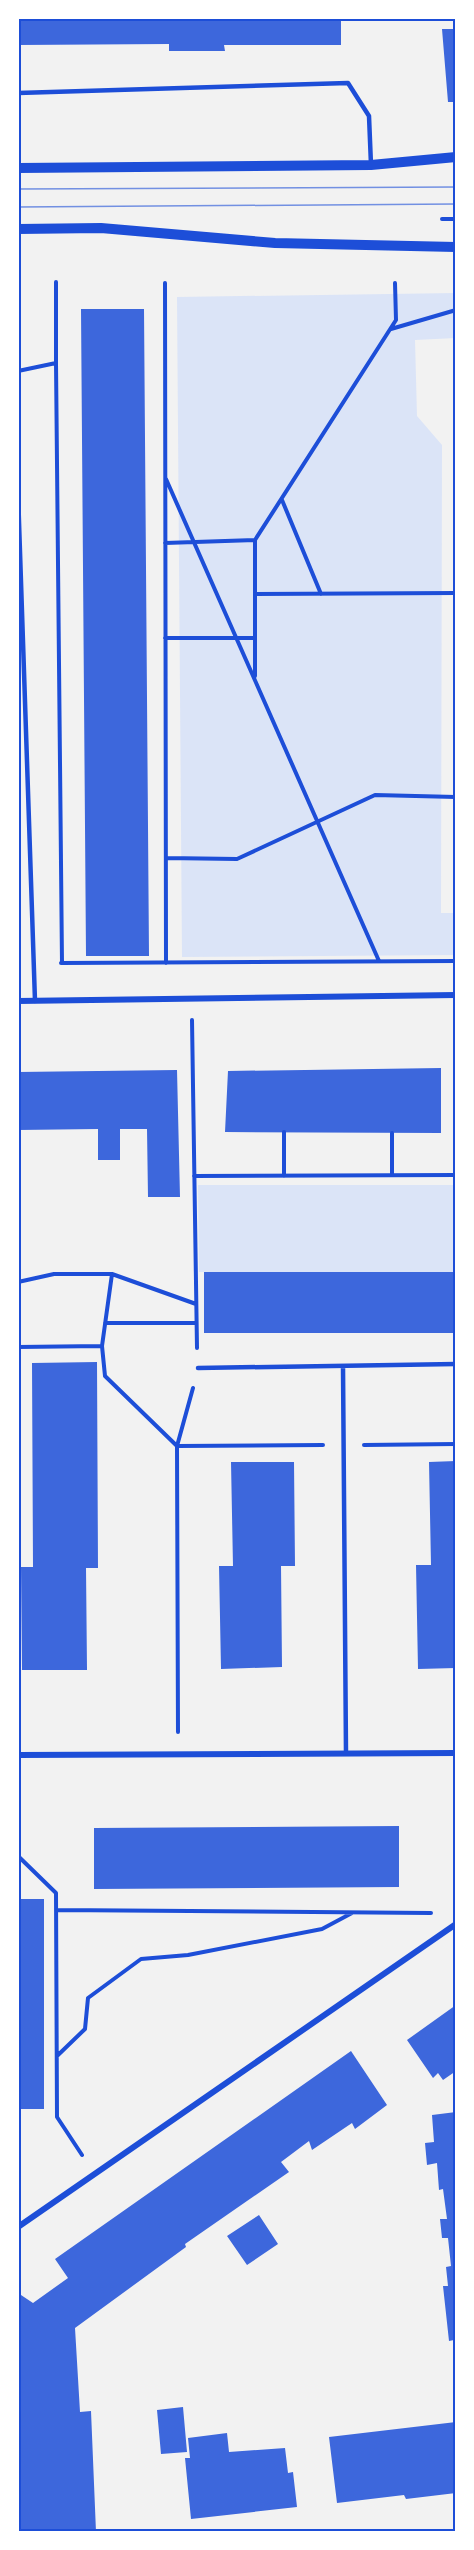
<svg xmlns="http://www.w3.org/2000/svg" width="474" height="2550" viewBox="0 0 474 2550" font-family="'Space Grotesk',sans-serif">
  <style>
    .green { fill: #dbe4f7 }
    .building { fill: #3d67dc }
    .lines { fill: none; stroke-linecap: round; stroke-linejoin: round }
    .path { stroke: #1d4ed8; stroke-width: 4 }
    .service { stroke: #1d4ed8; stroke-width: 4.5 }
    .minor { stroke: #1d4ed8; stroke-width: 6 }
    .tertiary { stroke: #1d4ed8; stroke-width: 10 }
    .tram { stroke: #7290e2; stroke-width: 1.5 }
    .neatline { fill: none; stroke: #1d4ed8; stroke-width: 2 }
  </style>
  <rect width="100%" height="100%" fill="#f2f2f2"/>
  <path class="green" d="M456 293V338L415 340 417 416 442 445 441 913H456V955L182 957 177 297Z
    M198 1185H456V1272H199Z"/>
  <path class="building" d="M18 18H341V45H224L225 51H169V44L18 45Z
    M442 29H456V102H448Z
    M81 309H144L149 956H86Z
    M441 1068V1133L225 1132 228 1071Z
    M177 1070 180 1197H148L147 1129H120V1160H98V1129L18 1130V1072Z
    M204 1272H456V1333H204Z
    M97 1362 98 1568H86L87 1670H22L21 1567H33L32 1363Z
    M456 1461V1668L418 1669 416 1565H431L429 1462Z
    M231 1462H294L295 1566H281L282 1667 221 1669 219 1566H233Z
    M399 1826V1887L94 1889V1828Z
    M18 1899H44V2109H18Z
    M456 2005V2071L443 2080 438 2073 433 2078 407 2040Z
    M351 2051 387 2105 355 2129 352 2123 312 2150 309 2141 281 2162 289 2172 185 2244 186 2247 75 2328 80 2412 91 2411 96 2532H20L18 2293 33 2303 68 2278 55 2259Z
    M456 2112V2346H455L454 2340 449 2341 443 2286H448L446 2267 451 2266 448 2238H442L440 2219H447L443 2189 439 2190 437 2163 427 2165 425 2143 434 2142 432 2115Z
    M259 2215 278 2244 247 2265 227 2236Z
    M183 2407 187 2452 161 2454 157 2410Z
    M456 2422V2493L406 2499 404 2495 337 2503 329 2437Z
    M227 2433 229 2452 285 2448 288 2473 293 2472 297 2507 191 2519 185 2458H190L188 2438Z"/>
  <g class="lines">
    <path class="path" d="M442 219H456
      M165 283 166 963
      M391 329 456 310
      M56 363 62 963
      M18 371 56 363V282
      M166 479 379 961
      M282 500 321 594
      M165 543 255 540
      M255 594 456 593
      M165 638H255
      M255 676V540L396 320 395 283
      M166 858 237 859 375 795 456 797
      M61 963 456 961
      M192 1020 197 1348
      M392 1133V1175
      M194 1176 456 1175
      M284 1176V1132
      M112 1274 102 1346 105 1376 177 1446 323 1445
      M18 1282 54 1274H112L196 1304
      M105 1323H196
      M18 1347 102 1346
      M364 1445 456 1444
      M178 1732 177 1446 193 1388
      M18 1856 56 1893 57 2117 82 2155
      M57 1910 431 1913
      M57 2056 85 2029 88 1998 141 1959 188 1955 322 1929 352 1913"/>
    <path class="service" d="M18 93 348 83 369 116 371 165
      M18 492 35 1001
      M343 1366 346 1753
      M198 1368 456 1364"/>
    <path class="minor" d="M18 1001 456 995
      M18 1755 456 1753
      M18 2227 456 1924"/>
    <path class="tertiary" d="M18 168 371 165 456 157
      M18 229 101 228 275 243 456 247"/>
    <path class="tram" d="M18 189 456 187
      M18 207 456 204"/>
  </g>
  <rect width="474" height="2550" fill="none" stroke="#ffffff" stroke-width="39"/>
  <rect x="20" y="20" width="434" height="2510" class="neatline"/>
</svg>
